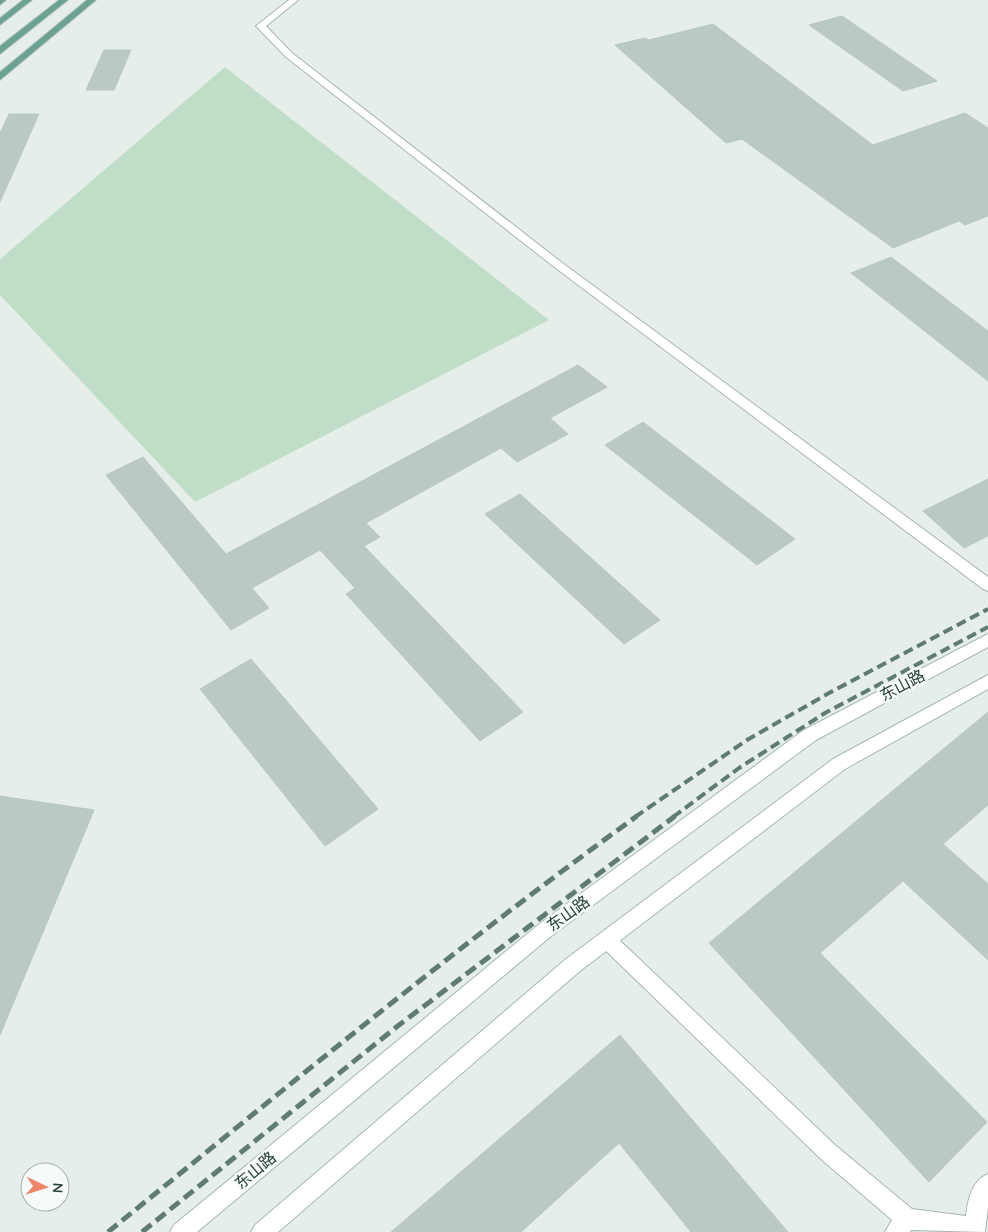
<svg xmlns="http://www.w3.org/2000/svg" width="988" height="1232" viewBox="0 0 988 1232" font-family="Quicksand,'Noto Sans SC',sans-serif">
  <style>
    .green { fill: #c0dec7 }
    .building { fill: #bbc9c3; stroke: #b8c8c1 }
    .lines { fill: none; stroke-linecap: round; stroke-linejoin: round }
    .minor-casing { stroke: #a8b6b1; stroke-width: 2 }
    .secondary-casing { stroke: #a4b9b2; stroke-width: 2 }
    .primary-casing { stroke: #c2cac7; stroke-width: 2 }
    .minor { fill: #fff; fill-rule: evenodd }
    .secondary { fill: #fff; fill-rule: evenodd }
    .primary { fill: #6ca293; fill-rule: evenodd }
    .rail-far1 { stroke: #607b73; stroke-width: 4; stroke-dasharray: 10 5; stroke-linecap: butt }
    .rail { stroke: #607b73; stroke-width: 5; stroke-dasharray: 12 6; stroke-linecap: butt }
    .labels { text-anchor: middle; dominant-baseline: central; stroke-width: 5; stroke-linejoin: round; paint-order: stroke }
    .near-street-label { font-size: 16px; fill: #254038; stroke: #f6faf8 }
  </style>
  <rect width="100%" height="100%" fill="#e6eeea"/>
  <path class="green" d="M225 67 549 320 195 502 0 295V259Z"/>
  <path class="building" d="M842 16 937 81 903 91 809 25Z
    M713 24 873 145 965 113 988 128V216L965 225 959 221 893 248 742 139 726 143 615 45 645 38 649 40Z
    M104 50H131L114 90H86Z
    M9 114H39L0 202V133Z
    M891 257 988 331V381L851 273Z
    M578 365 607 387 550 418 568 434 517 462 501 448 366 523 380 537 364 546 523 712 480 741 346 594 355 588 320 550 252 588 269 608 231 630 106 475 143 457 226 554Z
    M643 422 795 539 757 565 605 445Z
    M988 479V536L964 548 923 511Z
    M520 494 660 620 624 644 485 514Z
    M251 659 378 809 325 846 200 689Z
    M988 712V805L943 844 988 884V960L903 881 820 953 987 1122 929 1182 709 943Z
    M0 796 94 810 0 1035Z
    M620 1035 788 1232H691L619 1143 521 1232H391Z"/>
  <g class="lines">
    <defs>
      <path id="minor" d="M289 0H298L266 26 292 53 561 262 988 577V591L983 589 553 266 286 57 256 26Z
        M607 931 613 934 835 1145 912 1209 966 1216C968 1200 971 1181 988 1174V1207L985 1232 911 1230 910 1232H885L892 1220 821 1159 601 946 598 940 601 934Z"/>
      <path id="secondary" d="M988 634V647L816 740 550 937 197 1232H170L174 1225 538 925 804 730Z
        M988 675V689L845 769 580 971 278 1232H251L255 1225 566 959 833 759Z"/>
      <path id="primary" d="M0 0H6L0 5Z
        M23 0H32L0 25V18Z
        M59 0H68L0 54V46Z
        M87 0H96L0 80V72Z"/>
    </defs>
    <use href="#minor" class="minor-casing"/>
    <use href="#secondary" class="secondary-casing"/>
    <use href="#primary" class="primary-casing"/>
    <use href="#minor" class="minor"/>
    <use href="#secondary" class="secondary"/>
    <use href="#primary" class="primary"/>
    <path class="rail-far1" d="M635 817 747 740 829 693 988 609
      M673 817 739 768 825 713 988 627"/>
    <path class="rail" d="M108 1232C282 1091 456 947 637 816
      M142 1232 399 1025 675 816"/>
  </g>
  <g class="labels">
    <g class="near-street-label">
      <text transform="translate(902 685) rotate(-28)">东山路</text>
      <text transform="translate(568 913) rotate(-36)">东山路</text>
      <text transform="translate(255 1170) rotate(-40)">东山路</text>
    </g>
  </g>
  <g transform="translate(45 1187) rotate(94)"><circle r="24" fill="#f6faf8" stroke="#a2b0ab"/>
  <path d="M0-4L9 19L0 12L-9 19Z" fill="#ed8465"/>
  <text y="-8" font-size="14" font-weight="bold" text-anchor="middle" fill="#254038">N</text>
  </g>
</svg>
